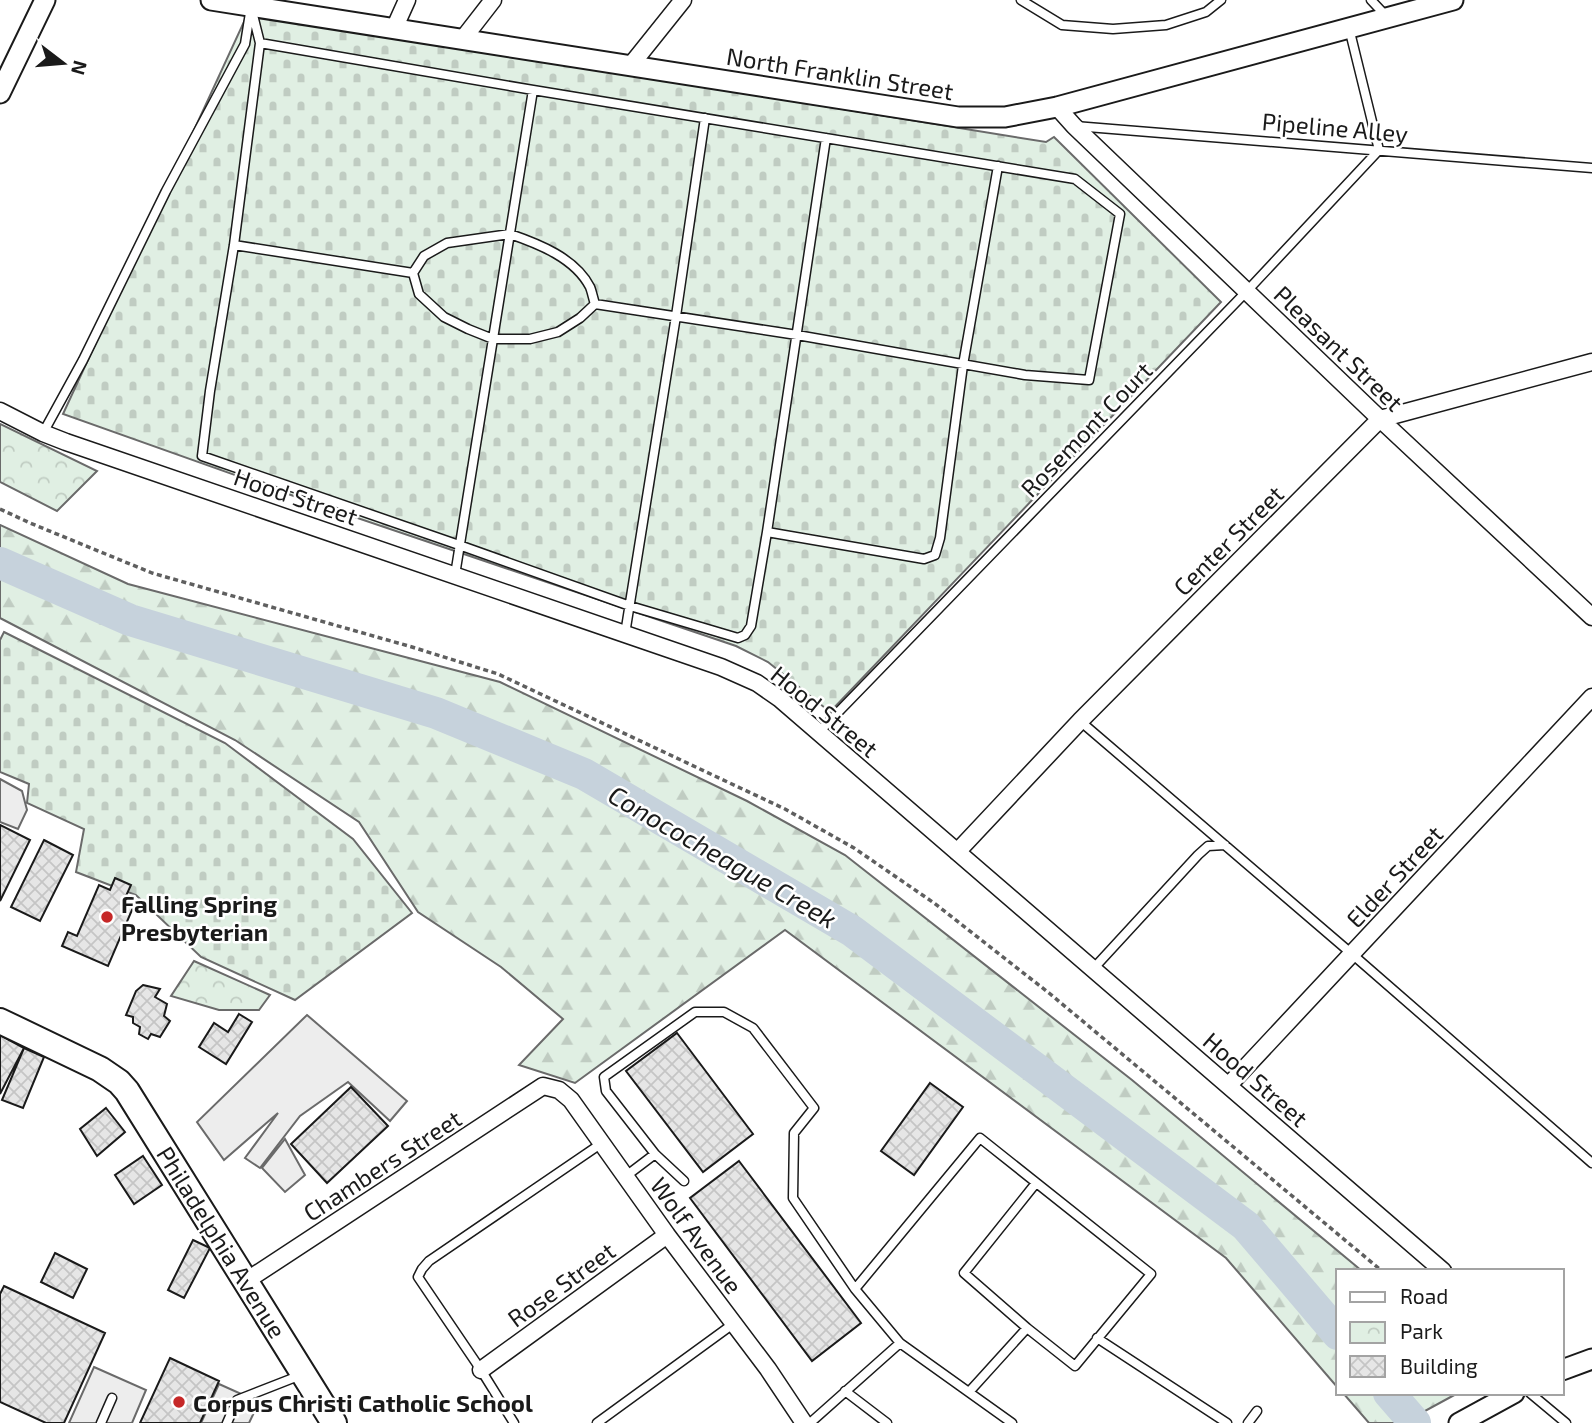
<svg xmlns="http://www.w3.org/2000/svg" width="1592" height="1423" viewBox="0 0 1592 1423" font-family="'Exo 2',sans-serif">
  <style>
    .forest { fill: url(#forest-firs); stroke: #6a6a6a; stroke-width: 2 }
    .cemetery { fill: url(#cemetery-stones); stroke: #6a6a6a; stroke-width: 2 }
    .park { fill: url(#park-crowns); stroke: #6a6a6a; stroke-width: 2 }
    .parking { fill: #ededed; stroke: #6a6a6a; stroke-width: 2 }
    .lines { fill: none; stroke-linecap: round; stroke-linejoin: round }
    .river { stroke: #c6d2dc; stroke-width: 32 }
    .building { fill: url(#building-cross-hatch); stroke: #1a1a1a; stroke-width: 2 }
    .service-casing { stroke: #1a1a1a; stroke-width: 11 }
    .minor-casing { stroke: #1a1a1a; stroke-width: 19 }
    .tertiary-casing { stroke: #1a1a1a; stroke-width: 23 }
    .primary-casing { stroke: #1a1a1a; stroke-width: 28 }
    .path { stroke: #5f5f5f; stroke-width: 3.5; stroke-dasharray: 5 3.5; stroke-linecap: butt }
    .service { stroke: #fff; stroke-width: 8 }
    .minor { stroke: #fff; stroke-width: 16 }
    .tertiary { stroke: #fff; stroke-width: 19 }
    .primary { stroke: #fff; stroke-width: 24 }
    .poi-dot { fill: #c62828; stroke: #fff; stroke-width: 2.5 }
    .labels { text-anchor: middle; dominant-baseline: central; stroke-width: 5; stroke-linejoin: round; paint-order: stroke }
    .street-label { font-size: 24px; fill: #1a1a1a; stroke: #fff }
    .poi-label { font-size: 24px; font-weight: bold; fill: #1a1a1a; stroke: #fff; text-anchor: start }
    .water-label { font-size: 26px; font-style: italic; fill: #1a1a1a; stroke: #fff }
  </style>
  <defs>
    <pattern id="forest-firs" width="22" height="20" patternUnits="userSpaceOnUse" patternTransform="scale(1.75)"><rect width="22" height="20" fill="#e0efe3"/><path d="M5 1l3.5 6h-7zM16 11l3.5 6h-7z" fill="#c0ccc2"/></pattern>
    <pattern id="cemetery-stones" width="16" height="16" patternUnits="userSpaceOnUse" patternTransform="scale(1.75)"><rect width="16" height="16" fill="#e0efe3"/><path d="M2 7V4a2 2 0 0 1 4 0v3zM10 15v-3a2 2 0 0 1 4 0v3z" fill="#c0ccc2"/></pattern>
    <pattern id="park-crowns" width="20" height="18" patternUnits="userSpaceOnUse" patternTransform="scale(1.75)"><rect width="20" height="18" fill="#e0efe3"/><path d="M2 6a3 3 0 1 1 6 0M12 15a3 3 0 1 1 6 0" fill="none" stroke="#c0ccc2"/></pattern>
    <pattern id="building-cross-hatch" width="8" height="8" patternUnits="userSpaceOnUse" patternTransform="scale(1.75)"><rect width="8" height="8" fill="#e6e6e6"/><path d="M0 0l8 8M0 8l8-8" fill="none" stroke="#c5c5c5"/></pattern>
  </defs>
  <rect width="100%" height="100%" fill="#fff"/>
  <path class="forest" d="M0 525 128 584 500 682 747 801 845 855 1132 1080 1362 1271H1338V1388L1226 1258 785 930 575 1083 519 1065 563 1019 501 967 418 912 359 822 235 740 0 618Z
    M1343 1393H1458L1403 1423H1369Z"/>
  <path class="cemetery" d="M248 13 1046 142 1054 137 1221 302 830 712 768 662 736 646 322 506 63 414Z
    M4 632 225 743 353 839 412 913 295 1000 201 957 136 895 76 872 84 829 27 803 29 784 0 772V640Z"/>
  <path class="park" d="M0 424 97 471 57 511 0 482Z
    M194 961 270 995 259 1010H219L171 996Z"/>
  <path class="parking" d="M0 779 22 791 27 810 18 829 0 822Z
    M307 1015 407 1101 390 1121 348 1082 300 1116 260 1168 245 1158 278 1113 224 1160 197 1122Z
    M285 1139 305 1175 285 1192 262 1168Z
    M94 1367 146 1390 132 1423H69Z
    M219 1384 259 1402 249 1423H201Z"/>
  <g class="lines">
    <path class="river" d="M0 563 130 620 436 713 584 774 852 931 1246 1226 1338 1334
      M1389 1393 1415 1423"/>
  </g>
  <path class="building" d="M0 825 30 840 0 901Z
    M44 840 73 855 40 921 11 907Z
    M115 878 131 885 125 898 135 903 108 966 62 946 68 932 77 936 99 885 110 890Z
    M143 985 160 989 155 997 167 1004 164 1016 170 1021 160 1037 151 1034 148 1039 139 1034 140 1027 133 1023V1017L126 1015 136 991Z
    M239 1014 252 1022 226 1064 199 1047 214 1023 228 1032Z
    M677 1033 753 1134 703 1172 626 1071Z
    M0 1035 24 1048 0 1094Z
    M24 1048 44 1057 23 1108 2 1100Z
    M930 1083 963 1107 914 1175 881 1151Z
    M351 1087 388 1126 327 1183 291 1144Z
    M106 1108 125 1132 97 1156 80 1129Z
    M143 1156 162 1185 134 1204 115 1175Z
    M739 1161 861 1323 812 1361 690 1198Z
    M193 1240 210 1248 184 1298 168 1290Z
    M55 1253 87 1269 73 1298 41 1282Z
    M4 1286 105 1333 64 1423H46L0 1402V1294Z
    M170 1358 219 1381 200 1423H140Z"/>
  <g class="lines">
    <defs>
      <path id="service" d="M1021 0 1062 25 1113 29 1166 25 1206 12 1221 0
        M1371 0 1387 17
        M251 7 260 43 234 245 210 391 202 456 459 545 630 606 738 638 745 635 751 626 767 532 826 138
        M260 43 533 90 1075 179 1120 214 1089 380 1025 375 797 335 595 304
        M1075 126 1592 168
        M510 234C539 244 575 258 590 287 592 292 593 298 595 304L580 318 558 332 530 339H493L468 329 444 317 419 294 413 273 424 256 447 243Z
        M234 245 413 273
        M43 433 83 360 166 191 245 44 250 13
        M767 532 924 559 935 555 940 538 963 365 998 166
        M455 575 533 90
        M625 634 676 316 705 118
        M1080 721 1352 954 1592 1163
        M818 733 1247 291 1379 150 1349 28
        M1093 969 1198 855 1208 846 1225 845
        M655 1154 606 1091 604 1077 695 1012H724L753 1028 814 1108 794 1133 793 1198 855 1289
        M626 1176 655 1154 684 1181
        M1097 1338 1227 1423
        M900 1343 855 1289 980 1138 1151 1274 1075 1366 1027 1328 964 1273 1036 1183
        M845 1391 887 1423
        M969 1392 1027 1328
        M1530 1393 1566 1423
        M101 1423 112 1398
        M227 1423 237 1400 301 1375
        M514 1423 481 1370 418 1277 422 1269 429 1261 602 1143
        M597 1423 733 1324
        M810 1423 900 1343 1012 1423
        M1248 1423 1257 1411"/>
      <path id="minor" d="M394 29 407 0
        M462 40 493 0
        M631 65 683 0
        M1057 107 1074 126 1380 419 1592 617
        M0 411 43 433 66 442 721 667 757 683 780 699 1443 1271
        M957 852 1080 721 1380 419 1592 362
        M1229 1085 1592 697
        M246 1281 543 1086 559 1090 571 1100 667 1235 768 1369 804 1423
        M481 1370 667 1235"/>
      <path id="tertiary" d="M211 0 958 117H1005L1057 107 1453 0
        M0 93 45 0
        M1562 1370 1592 1359
        M1459 1423 1514 1393"/>
      <path id="primary" d="M0 1021 100 1069 119 1082 127 1091 334 1423"/>
    </defs>
    <use href="#service" class="service-casing"/>
    <use href="#minor" class="minor-casing"/>
    <use href="#tertiary" class="tertiary-casing"/>
    <use href="#primary" class="primary-casing"/>
    <path class="path" d="M0 509 30 523 152 573 412 647 498 674 785 809 854 848 934 903 1049 993 1382 1271"/>
    <use href="#service" class="service"/>
    <use href="#minor" class="minor"/>
    <use href="#tertiary" class="tertiary"/>
    <use href="#primary" class="primary"/>
  </g>
  <g class="poi-dot">
    <circle cx="107" cy="917" r="7"/>
    <circle cx="179" cy="1402" r="7"/>
  </g>
  <g class="labels">
    <g class="street-label">
      <text transform="translate(840 73) rotate(9)">North Franklin Street</text>
      <text transform="translate(1335 127) rotate(5)">Pipeline Alley</text>
      <text transform="translate(1339 348) rotate(44)">Pleasant Street</text>
      <text transform="translate(1086 429) rotate(-46)">Rosemont Court</text>
      <text transform="translate(296 496) rotate(19)">Hood Street</text>
      <text transform="translate(1228 540) rotate(-45)">Center Street</text>
      <text transform="translate(825 711) rotate(39)">Hood Street</text>
      <text transform="translate(1394 876) rotate(-47)">Elder Street</text>
      <text transform="translate(1256 1079) rotate(41)">Hood Street</text>
      <text transform="translate(382 1165) rotate(-33)">Chambers Street</text>
      <text transform="translate(697 1235) rotate(54)">Wolf Avenue</text>
      <text transform="translate(222 1242) rotate(58)">Philadelphia Avenue</text>
      <text transform="translate(561 1284) rotate(-36)">Rose Street</text>
    </g>
    <g class="poi-label">
      <text x="121" y="903">Falling Spring<tspan x="121" dy="28">Presbyterian</tspan></text>
      <text x="193" y="1402">Corpus Christi Catholic School</text>
    </g>
    <g class="water-label">
      <text transform="translate(723 856) rotate(30)">Conococheague Creek</text>
    </g>
  </g>
  <rect x="1336" y="1269" width="228" height="126" fill="#ffffff" stroke="#a3a3a3" stroke-width="2"/>
  <rect x="1350" y="1292" width="35" height="10" fill="#ffffff" stroke="#a3a3a3" stroke-width="2"/>
  <text x="1400" y="1304" font-size="21" fill="#1a1a1a">Road</text>
  <rect x="1350" y="1322" width="35" height="21" fill="url(#park-crowns)" stroke="#a3a3a3" stroke-width="2"/>
  <text x="1400" y="1339" font-size="21" fill="#1a1a1a">Park</text>
  <rect x="1350" y="1356" width="35" height="21" fill="url(#building-cross-hatch)" stroke="#a3a3a3" stroke-width="2"/>
  <text x="1400" y="1374" font-size="21" fill="#1a1a1a">Building</text>
  <g transform="translate(63 63) rotate(106)" stroke="#ffffff" stroke-width="5" paint-order="stroke">
  <path d="M0-5L12 26L0 18L-12 26Z" fill="#1a1a1a"/>
  <text y="-10" font-size="19" font-weight="bold" text-anchor="middle" fill="#1a1a1a">N</text>
  </g>
</svg>
